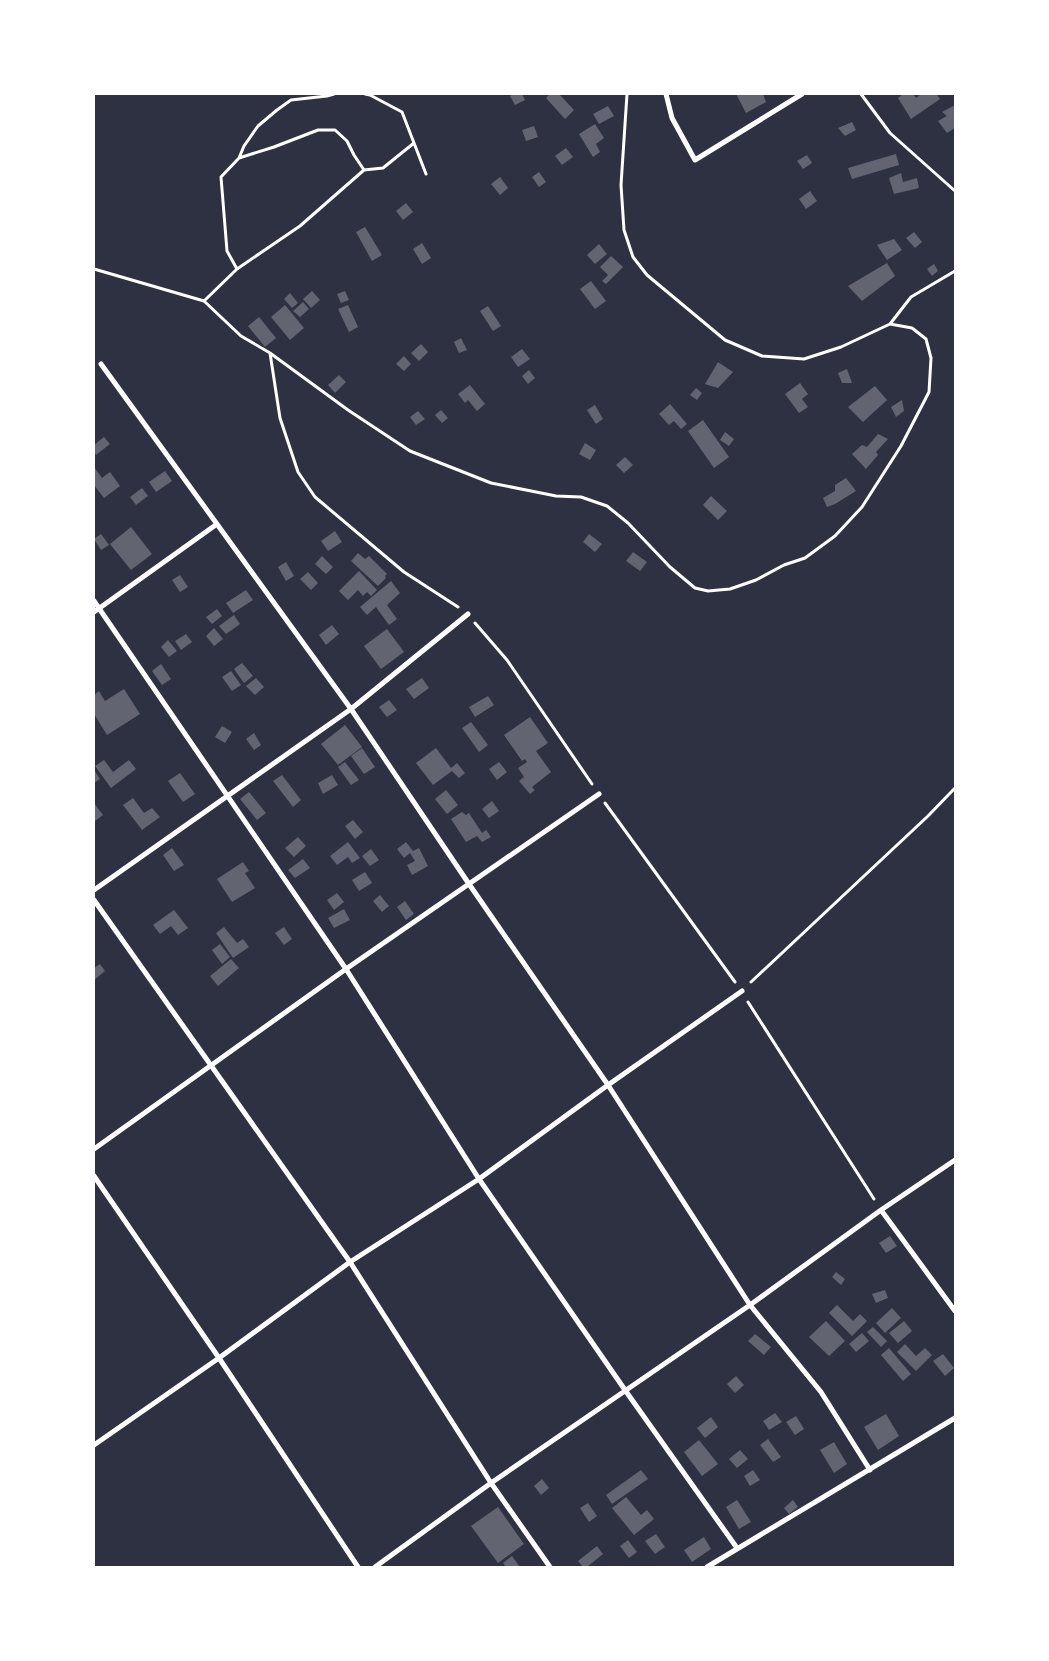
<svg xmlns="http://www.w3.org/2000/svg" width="1049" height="1661" viewBox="0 0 1049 1661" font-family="Jost,sans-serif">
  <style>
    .building { fill: #626471 }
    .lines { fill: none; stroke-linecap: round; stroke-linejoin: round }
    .path { stroke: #fff; stroke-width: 3 }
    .minor { stroke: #fff; stroke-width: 5 }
  </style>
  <rect width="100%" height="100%" fill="#2d3142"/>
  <path class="building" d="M514 94H522L525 100 515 105 510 96Z
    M550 94H559L574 110 565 119 546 98Z
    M736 94H763L766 102 746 113Z
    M903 94H913L916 98 921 94H936L940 99 911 119 898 98Z
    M955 105V128L947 133 938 121 947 116 942 112Z
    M608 106 614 116 599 124 593 114Z
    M852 122 856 130 845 136 838 128Z
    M595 124 604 138 596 144 600 152 593 157 579 134Z
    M534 126 538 137 526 141 522 130Z
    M566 148 573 157 562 165 555 156Z
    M896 154 899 165 852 179 848 168Z
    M807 155 812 163 803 169 797 161Z
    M539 172 546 182 539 187 532 177Z
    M901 173 903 182 917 178 919 188 894 194 889 178Z
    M500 177 508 188 500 195 491 184Z
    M810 191 817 201 806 209 799 199Z
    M406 203 413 212 403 220 396 211Z
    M365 227 382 255 372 261 356 232Z
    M914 232 922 242 915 248 906 238Z
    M894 239 902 250 887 260 877 245Z
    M422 243 431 258 422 264 413 249Z
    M599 244 607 254 595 264 587 255Z
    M611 256 623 267 606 284 602 281 608 275 600 267Z
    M887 263 895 276 862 301 848 286Z
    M934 264 938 271 932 276 927 269Z
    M591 281 606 301 595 309 580 289Z
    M312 291 320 300 311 308 303 299Z
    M345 291 349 300 341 303 337 294Z
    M290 293 298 303 292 308 284 299Z
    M303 302 309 309 300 317 293 311Z
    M285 305 304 328 290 340 271 317Z
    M348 305 358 327 349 332 338 309Z
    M488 306 501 326 493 331 480 311Z
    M259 317 276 338 265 347 248 326Z
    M461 338 467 350 459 353 454 342Z
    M421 344 428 352 419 361 411 353Z
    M522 349 530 359 518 367 511 357Z
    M404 356 411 364 404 371 396 364Z
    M718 362 733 372 718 388 705 384Z
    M847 369 852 383H842L838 373Z
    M529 370 535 378 528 384 522 376Z
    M339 375 346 382 335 393 328 385Z
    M800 383 808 394 802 399 808 407 799 413 785 394Z
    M470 385 485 404 477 411 468 400 465 403 458 394Z
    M875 386 887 400 863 422 848 407Z
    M696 388 702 393 697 400 690 395Z
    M902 400 904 411 896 417 891 407Z
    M670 404 687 424 681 429 674 421 669 425 659 414Z
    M595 405 603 419 596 424 587 410Z
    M441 410 448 418 442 423 435 415Z
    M418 411 425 419 416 425 410 417Z
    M703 420 729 457 714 468 688 431Z
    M725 432 734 439 729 446 720 440Z
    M878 434 888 439 876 452 878 455 866 469 852 454 862 445 867 447Z
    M104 437 110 444 96 455 94 452V445Z
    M585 443 596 450 590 460 579 454Z
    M625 457 633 465 624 473 616 465Z
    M94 467 102 478 110 472 120 486 104 498 94 485Z
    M165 471 172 481 156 492 149 482Z
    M846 478 856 491 835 504 827 507 823 498 835 491V485Z
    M142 488 148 496 136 505 130 497Z
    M711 496 727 511 718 520 703 505Z
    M131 527 152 554 131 570 110 544Z
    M335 531 342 542 328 551 321 541Z
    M101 534 109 545 101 550 94 539Z
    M589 534 602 544 595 552 583 542Z
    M633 552 647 562 640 571 626 561Z
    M358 553 365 559 369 556 387 574 385 576 386 578 378 586 351 561Z
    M322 556 333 567 326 574 315 564Z
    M286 562 294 576 286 581 278 567Z
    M359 571 377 590 371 596 367 592 363 596 358 590 348 600 339 591Z
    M308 572 318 583 311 590 300 579Z
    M180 575 188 587 180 592 172 580Z
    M391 581 400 593 387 605 397 619 389 625 376 607 367 615 360 607Z
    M246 590 253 600 233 613 226 603Z
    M217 609 222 616 212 624 206 617Z
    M234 615 240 624 226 634 219 626Z
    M332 625 339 634 326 645 319 635Z
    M214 628 223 639 214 646 206 636Z
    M387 629 404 652 381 669 364 646Z
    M186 634 192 642 181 650 175 641Z
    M168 640 177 651 169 657 161 647Z
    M242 663 253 676 244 683 234 669Z
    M161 664 171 679 162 685 152 671Z
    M231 671 241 685 232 691 222 677Z
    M256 678 264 687 255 695 246 686Z
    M422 678 429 688 414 699 406 689Z
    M124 689 140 714 107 735 94 714V695L99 691 105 701Z
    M488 696 494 705 475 717 469 707Z
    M389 700 397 710 387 717 379 707Z
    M530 717 548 743 536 751 551 772 532 787 535 790 530 794 519 781 524 777 518 768 527 762 525 759 522 761 504 735Z
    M471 722 488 745 479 752 462 728Z
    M345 725 362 747 338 765 321 744Z
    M222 726 232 732 225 743 215 737Z
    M254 733 261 745 254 750 246 739Z
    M362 748 375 767 364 774 351 756Z
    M436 748 451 768 457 763 465 773 459 778 452 771 433 785 416 763Z
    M104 760 113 772 129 760 136 769 111 788 95 766Z
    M345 762 359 780 351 785 338 767Z
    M499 762 507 772 497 780 489 769Z
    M94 770 100 779 94 783Z
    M180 773 195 794 183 802 168 781Z
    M282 775 301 800 293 807 273 781Z
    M332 775 338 785 323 794 318 783Z
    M446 790 458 805 447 814 435 799Z
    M249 792 266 813 257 820 240 799Z
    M133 798 144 813 152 808 160 817 142 830 123 805Z
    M492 801 499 811 489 818 482 809Z
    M94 803 103 815 95 821 94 819Z
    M462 812 466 815 469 813 482 833 486 830 491 837 482 842 477 836 466 842 451 819Z
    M353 820 363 832 355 839 345 826Z
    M298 837 306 846 294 857 285 848Z
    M348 842 360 858 352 863 348 857 337 865 330 856Z
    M406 842 413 851 419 848 428 866 412 875 407 865 415 861 410 853 404 858 397 849Z
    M172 848 184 865 174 871 163 855Z
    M371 849 379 860 370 866 362 856Z
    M303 859 310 868 295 878 288 870Z
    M243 862 249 871 245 873 255 888 232 902 217 879Z
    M365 872 372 883 359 891 352 880Z
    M337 893 344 902 334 910 327 900Z
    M380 895 389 906 382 912 373 901Z
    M405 901 414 914 406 920 397 907Z
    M344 909 350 920 334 928 328 918Z
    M174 910 188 928 178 935 171 926 160 934 153 925Z
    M224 927 237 943 243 939 249 947 233 958 216 933Z
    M284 927 292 939 284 945 275 933Z
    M220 944 230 957 222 964 212 950Z
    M231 959 239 968 218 986 210 976Z
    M100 964 105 971 94 980V968Z
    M890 1236 897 1246 886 1253 879 1243Z
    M836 1272 845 1279 841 1285 832 1277Z
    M885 1290 888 1298 876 1303 872 1294Z
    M837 1305 853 1321 860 1314 867 1321 852 1336 829 1313Z
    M892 1308 901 1318 885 1333 876 1323Z
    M826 1321 845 1341 829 1356 809 1337Z
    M904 1321 912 1331 898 1343 889 1333Z
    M873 1327 887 1341 881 1347 867 1332Z
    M862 1333 869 1341 856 1352 849 1344Z
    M755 1334 771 1347 764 1355 748 1341Z
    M905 1344 916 1356 925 1348 932 1355 916 1371 897 1352Z
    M889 1348 911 1374 903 1381 881 1355Z
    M943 1354 954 1368 945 1376 933 1361Z
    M736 1376 744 1385 735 1393 727 1384Z
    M775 1413 782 1422 769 1430 763 1421Z
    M886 1414 899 1436 878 1450 864 1427Z
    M796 1416 804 1429 795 1435 786 1422Z
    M711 1417 718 1427 705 1438 697 1428Z
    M768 1439 781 1457 773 1462 760 1445Z
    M699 1440 718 1464 702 1476 684 1452Z
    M834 1442 847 1464 834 1473 820 1450Z
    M740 1450 748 1459 737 1468 729 1459Z
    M641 1470 648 1479 612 1504 606 1495Z
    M753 1470 760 1480 750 1486 744 1476Z
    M542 1479 549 1488 541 1495 534 1486Z
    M626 1497 641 1515 647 1510 654 1519 634 1535 612 1508Z
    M737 1500 751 1522 739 1529 726 1507Z
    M793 1500 798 1507 789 1514 784 1508Z
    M588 1503 597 1516 589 1522 580 1508Z
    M498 1507 524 1544 498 1563 471 1526Z
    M656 1534 665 1547 655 1554 645 1541Z
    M704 1537 711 1549 692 1562 684 1550Z
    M628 1540 637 1552 629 1558 620 1546Z
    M597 1546 603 1554 587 1567H583L578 1561Z
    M512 1556 520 1567H506L503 1563Z"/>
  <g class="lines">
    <path class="path" d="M365 94 370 95 402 112 426 174
      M861 94 890 133 955 191
      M239 158 274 147 318 130H335L347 141 354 155 364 170
      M94 269 204 301 241 336 270 353 348 410 410 451 491 483 556 496 581 497 607 506 628 523 670 567 695 588 708 591 730 589 756 580 784 565 805 558 835 536 862 507 901 446 929 392 931 358 926 339 912 328 890 324 841 347 804 359 762 356 725 340 647 275 633 257 624 230 621 185 627 94
      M237 269 227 251 221 177 239 158 244 146 258 126 277 110 291 100 327 96 334 94
      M204 301 237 269 300 226 364 170 383 168 414 143
      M890 324 911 297 955 271
      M270 353 280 418 298 472 315 497 404 572 458 607
      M475 623 507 660 592 784
      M605 803 735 982
      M751 982 928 816 955 788
      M748 1002 874 1199"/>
    <path class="minor" d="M666 94 672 118 695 160 802 94
      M101 364 351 709 469 884 608 1085 750 1305 821 1392 870 1470
      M94 601 346 969 479 1179 625 1390 737 1548
      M94 612 217 524
      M94 890 351 709 468 614
      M94 900 350 1262 491 1483 550 1567
      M94 1149 346 969 599 794
      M94 1176 219 1358 358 1567
      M881 1210 955 1311
      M94 1445 219 1358 350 1262 479 1179 608 1085 742 991
      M375 1567 491 1483 750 1305 881 1210 955 1160
      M707 1567 955 1418"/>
  </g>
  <rect width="1049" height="1661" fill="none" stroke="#ffffff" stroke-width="190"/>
</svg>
